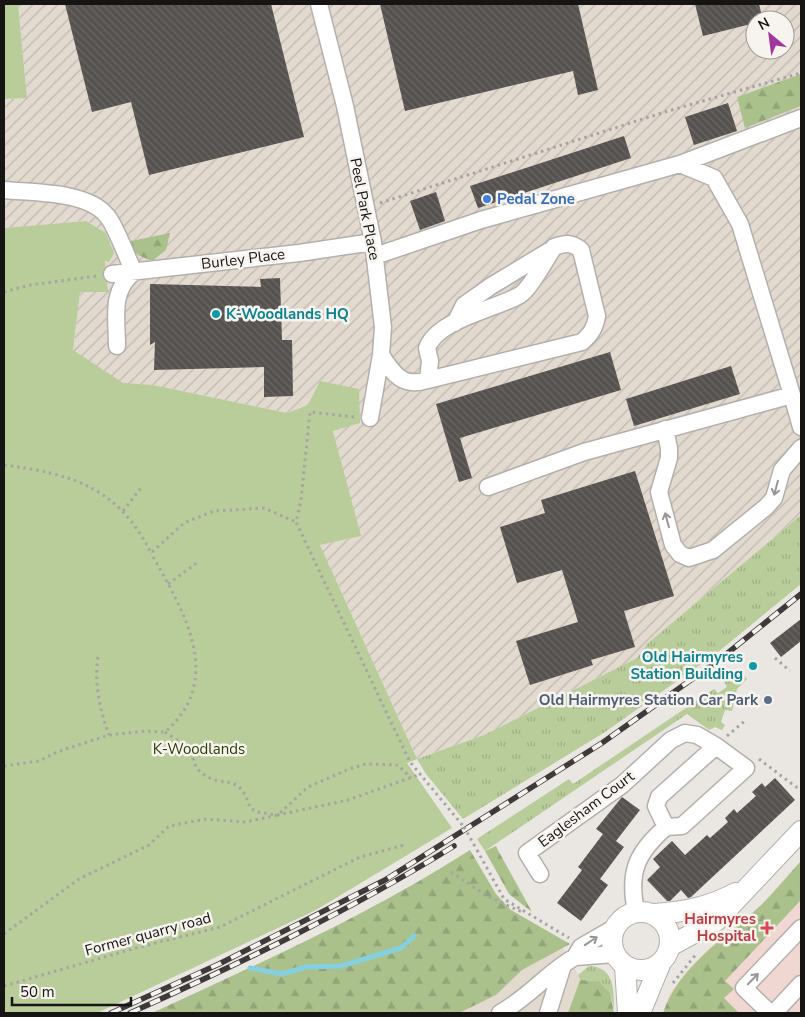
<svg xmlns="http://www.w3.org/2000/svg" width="805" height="1017" viewBox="0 0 805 1017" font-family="'Nunito Sans',sans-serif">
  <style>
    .built { fill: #e2d9cf }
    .industrial { fill: url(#industrial-furrows); fill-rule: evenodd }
    .medical { fill: #f0d7d1 }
    .grass { fill: url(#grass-tufts) }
    .forest { fill: url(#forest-firs) }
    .green { fill: #b8cd9a }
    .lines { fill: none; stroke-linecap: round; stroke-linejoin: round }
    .stream { stroke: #85d0df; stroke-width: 5 }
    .building { fill: url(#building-back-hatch) }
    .minor-casing { stroke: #b3b0ac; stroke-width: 19 }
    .major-casing { stroke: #b3b0ac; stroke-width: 22 }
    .path { stroke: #a7a4a1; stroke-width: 3; stroke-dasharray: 2.5 4; stroke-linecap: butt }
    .minor { stroke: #fff; stroke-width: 16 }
    .major { stroke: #fff; stroke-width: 20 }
    .rail-casing { stroke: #3d3a39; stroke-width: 5.5 }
    .rail { stroke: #f7f4f0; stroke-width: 4; stroke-dasharray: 11; stroke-linecap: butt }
    .path-bridge { stroke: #a7a4a1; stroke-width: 3; stroke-dasharray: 2.5 4; stroke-linecap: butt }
    .oneway { stroke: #979695 }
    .shop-dot { fill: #3f7fe0; stroke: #f7f4f0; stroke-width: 2 }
    .culture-dot { fill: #0f9aa8; stroke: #f7f4f0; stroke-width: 2 }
    .service-dot { fill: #5c6f8a; stroke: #f7f4f0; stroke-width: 2 }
    .health-dot { fill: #e0444e; stroke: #f7f4f0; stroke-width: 2 }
    .labels { text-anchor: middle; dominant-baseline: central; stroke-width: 5; stroke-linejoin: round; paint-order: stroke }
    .shop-label { font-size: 15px; font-weight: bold; fill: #366cbe; stroke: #f7f4f0; text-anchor: start }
    .street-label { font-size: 15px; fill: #171514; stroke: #f7f4f0 }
    .culture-label { font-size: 15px; font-weight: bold; fill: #0d838f; stroke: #f7f4f0; text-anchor: start }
    .service-label { font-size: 15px; font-weight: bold; fill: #4e5e75; stroke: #f7f4f0; text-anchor: end }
    .park-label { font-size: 15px; fill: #2b3e01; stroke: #f7f4f0 }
    .health-label { font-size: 15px; font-weight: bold; fill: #be3a42; stroke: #f7f4f0; text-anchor: end }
  </style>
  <defs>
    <pattern id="industrial-furrows" width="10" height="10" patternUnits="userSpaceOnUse" patternTransform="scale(1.25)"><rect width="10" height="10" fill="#e2d9cf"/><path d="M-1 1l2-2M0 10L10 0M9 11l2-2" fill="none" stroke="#c1b9b1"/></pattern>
    <pattern id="grass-tufts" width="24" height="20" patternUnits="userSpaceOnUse" patternTransform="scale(1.25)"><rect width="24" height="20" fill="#b8cd9a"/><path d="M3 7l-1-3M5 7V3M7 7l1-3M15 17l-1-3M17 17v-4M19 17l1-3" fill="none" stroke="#9daf84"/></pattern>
    <pattern id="forest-firs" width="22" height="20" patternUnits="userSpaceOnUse" patternTransform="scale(1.25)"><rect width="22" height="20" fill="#abc18c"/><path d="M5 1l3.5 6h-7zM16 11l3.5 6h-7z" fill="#92a578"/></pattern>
    <pattern id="building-back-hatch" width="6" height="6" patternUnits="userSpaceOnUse" patternTransform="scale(1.25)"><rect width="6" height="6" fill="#55524f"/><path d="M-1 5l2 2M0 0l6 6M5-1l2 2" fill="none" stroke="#696764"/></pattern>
  </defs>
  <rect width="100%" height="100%" fill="#eae6e2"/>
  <path class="built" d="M562 947 571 959 580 980 568 1013H459L496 995 522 970Z"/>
  <path class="industrial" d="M18 4H801V74L737 97 746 127 801 106V515L648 643 637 658 484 735 417 759 320 545 360 536 333 430 308 405 287 413 153 385 123 384 73 351 80 292 114 253 106 233 86 221 4 228V99L27 98ZM755 20H785V50H755Z"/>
  <path class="medical" d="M801 861V1013H663L670 993 707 950 760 906Z"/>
  <path class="grass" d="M801 515V584L718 652 605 732 463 819 426 774 417 759 484 735 637 658 648 643Z
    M741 671 747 679 737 689 732 711 725 710 721 722 725 725 722 730 715 727 709 730 687 714 485 851 477 839 569 779 573 784 714 689 718 693 727 687 724 682Z
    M589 966C614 967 614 989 614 1009L610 993 599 981 580 980 578 975Z"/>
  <path class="forest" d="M801 74V106L745 128 737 97Z
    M170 233 166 250 152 261 138 255 129 245 131 241Z
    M496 846 499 852 532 912 509 894 485 851Z
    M470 850 496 894 511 910 570 944 522 970 496 995 459 1013H152C260 963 369 915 470 850Z
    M801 861V900L725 981 734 989 724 998 739 1013H663C679 966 724 939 759 907 774 893 787 876 801 861Z
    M580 980 599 981 610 993 614 1013H568Z"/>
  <path class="green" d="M4 4H18L27 98 4 99Z
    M86 221 106 233 114 253 109 262 105 261 108 292H80L73 350 123 383 153 385 287 413 308 405 320 381 359 389 360 423 333 431 361 536 320 545 417 759 407 763 452 828 316 910 97 1013H4V228Z"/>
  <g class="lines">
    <path class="stream" d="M250 968 282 974 306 967 341 966 401 948 414 936"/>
  </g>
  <path class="building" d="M65 4H271L304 137 149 175 131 102 92 112Z
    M380 4H578L598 90 578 95 573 71 405 111Z
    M695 4H759L763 20H755V23L703 36Z
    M728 103 737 131 694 145 685 117Z
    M624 136 631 158 478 208 470 186Z
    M436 192 445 221 420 230 410 201Z
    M280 278 282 340H292L293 396 264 397V367L154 370 155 342 150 345V284L261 287 260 279Z
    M610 352 621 390 460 438 472 478 459 482 436 404Z
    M731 366 740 394 634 426 626 399Z
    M635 471 674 596 624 611 635 647 591 660 593 665 530 685 516 641 578 622 562 570 517 583 500 527 545 513 541 500Z
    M801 619V641L781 657 770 643Z
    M775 778 795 800 691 897 688 898 681 890 670 901H667L647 880 660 867 653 859 672 841 685 855 707 835 710 838 728 822 725 818 734 809 737 813 756 796 752 792 762 783 765 787Z
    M622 797 640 810 616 841 624 847 600 879 608 885 581 921 557 903 582 870 578 867 603 834 596 829Z"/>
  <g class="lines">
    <defs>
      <path id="minor" d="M319 4 345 106 373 242 383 327 381 355 370 418
        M680 164 801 118
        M4 190C33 193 88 191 107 216 115 224 128 260 134 272 110 291 117 318 117 346
        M375 256 481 220 680 164 714 178 740 224 792 395 584 452 488 487
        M112 274 299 253 373 242
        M455 323 464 305 491 286 549 251
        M381 355C394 375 403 388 428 380L430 361 427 348C438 319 494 310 520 295 530 289 546 259 554 247 565 243 571 242 581 250L597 316C595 328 591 334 582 342L428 380
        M792 395 801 427
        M665 429 669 448V458L659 492 673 545 680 554 689 558 713 550 766 507 774 498 782 470 801 448
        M716 746 746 768 682 826 666 827 656 806 659 797Z
        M540 874 527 853 622 785 671 740 685 733 697 735 716 746
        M636 911C628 873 636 853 666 827
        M614 928 581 947 575 957 615 954
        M500 1013C528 998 548 972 575 957
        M548 1013 563 965
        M770 1013 744 988 801 928
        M774 1013 801 984"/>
      <path id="major" d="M612 941a29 29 0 1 1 58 0a29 29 0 1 1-58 0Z
        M654 914C685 912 709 907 736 893
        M670 946 716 921 801 831
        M625 966 628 1013
        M640 1013 661 962"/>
    </defs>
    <use href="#minor" class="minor-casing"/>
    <use href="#major" class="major-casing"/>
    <path class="path" d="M380 203 668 111 801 73
      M4 292 30 285 97 276
      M354 417 310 412 301 500 296 522 410 762 464 827
      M4 465C72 474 118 487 151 553L184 523 214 511 264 508 296 522
      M123 511 141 488
      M168 584 198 562
      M98 657C94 685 100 710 109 735
      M775 658 790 671
      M165 732C173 738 184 743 190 751 195 760 193 767 203 774 224 790 239 770 250 808L257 812 278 815 348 800 421 774
      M727 736 746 720
      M759 759 796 787H801
      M4 766 39 761 57 752 109 735 146 731 165 732C226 679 183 610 151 553
      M477 850 504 899 569 938
      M451 872 489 897 522 912
      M4 934 79 879 149 845 169 826 205 819 246 822 278 815 308 787 349 769 366 764 398 765 411 778
      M673 983 697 953
      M4 986 136 948 220 927 360 857 404 845"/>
    <use href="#minor" class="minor"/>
    <use href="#major" class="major"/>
    <defs>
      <path id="rail" d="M111 1013 219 964 385 880 602 743 719 660 801 594
        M130 1013C241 963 351 910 454 846"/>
    </defs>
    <use href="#rail" class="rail-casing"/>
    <use href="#rail" class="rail"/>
    <path class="path-bridge" d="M464 827 477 850"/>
  </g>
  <defs><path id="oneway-shaft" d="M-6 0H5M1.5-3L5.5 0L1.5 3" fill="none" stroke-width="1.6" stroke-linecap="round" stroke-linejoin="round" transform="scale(1.25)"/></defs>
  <g class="oneway">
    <use href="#oneway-shaft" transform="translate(776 488) rotate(105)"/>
    <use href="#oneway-shaft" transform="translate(667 520) rotate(-105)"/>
    <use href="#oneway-shaft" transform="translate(591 941) rotate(-34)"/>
    <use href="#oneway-shaft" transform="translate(753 979) rotate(-46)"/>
  </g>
  <circle class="shop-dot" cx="487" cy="199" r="5"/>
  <g class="culture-dot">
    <circle cx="216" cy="314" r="5"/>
    <circle cx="753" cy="666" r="5"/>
  </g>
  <circle class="service-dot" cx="768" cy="700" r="5"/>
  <path class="health-dot" d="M764.5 920.5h5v5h5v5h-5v5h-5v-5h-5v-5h5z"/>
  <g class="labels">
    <g class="shop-label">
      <text x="497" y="199">Pedal Zone</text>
    </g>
    <g class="street-label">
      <text transform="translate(365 209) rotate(79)">Peel Park Place</text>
      <text transform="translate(243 259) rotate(-7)">Burley Place</text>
      <text transform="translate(586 809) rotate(-37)">Eaglesham Court</text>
      <text transform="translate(148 934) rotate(-15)">Former quarry road</text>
    </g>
    <g class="culture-label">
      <text x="226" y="314">K-Woodlands HQ</text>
      <text x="743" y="657" text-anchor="end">Old Hairmyres<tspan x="743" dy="17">Station Building</tspan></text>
    </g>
    <g class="service-label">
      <text x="758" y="700">Old Hairmyres Station Car Park</text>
    </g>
    <g class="park-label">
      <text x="199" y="749">K-Woodlands</text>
    </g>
    <g class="health-label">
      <text x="756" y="919">Hairmyres<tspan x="756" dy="17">Hospital</tspan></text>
    </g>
  </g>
  <rect width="805" height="1017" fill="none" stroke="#171514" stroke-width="10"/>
  <g transform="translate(770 35) rotate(331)"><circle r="24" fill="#f7f4f0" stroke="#9d9b98"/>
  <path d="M0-4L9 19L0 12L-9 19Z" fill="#a0389b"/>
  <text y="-8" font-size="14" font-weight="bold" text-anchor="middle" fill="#171514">N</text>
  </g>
  <path d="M12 997v8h119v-8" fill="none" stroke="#171514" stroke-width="2.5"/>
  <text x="20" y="997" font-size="15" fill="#171514" stroke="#f7f4f0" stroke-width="4" paint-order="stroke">50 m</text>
</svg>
